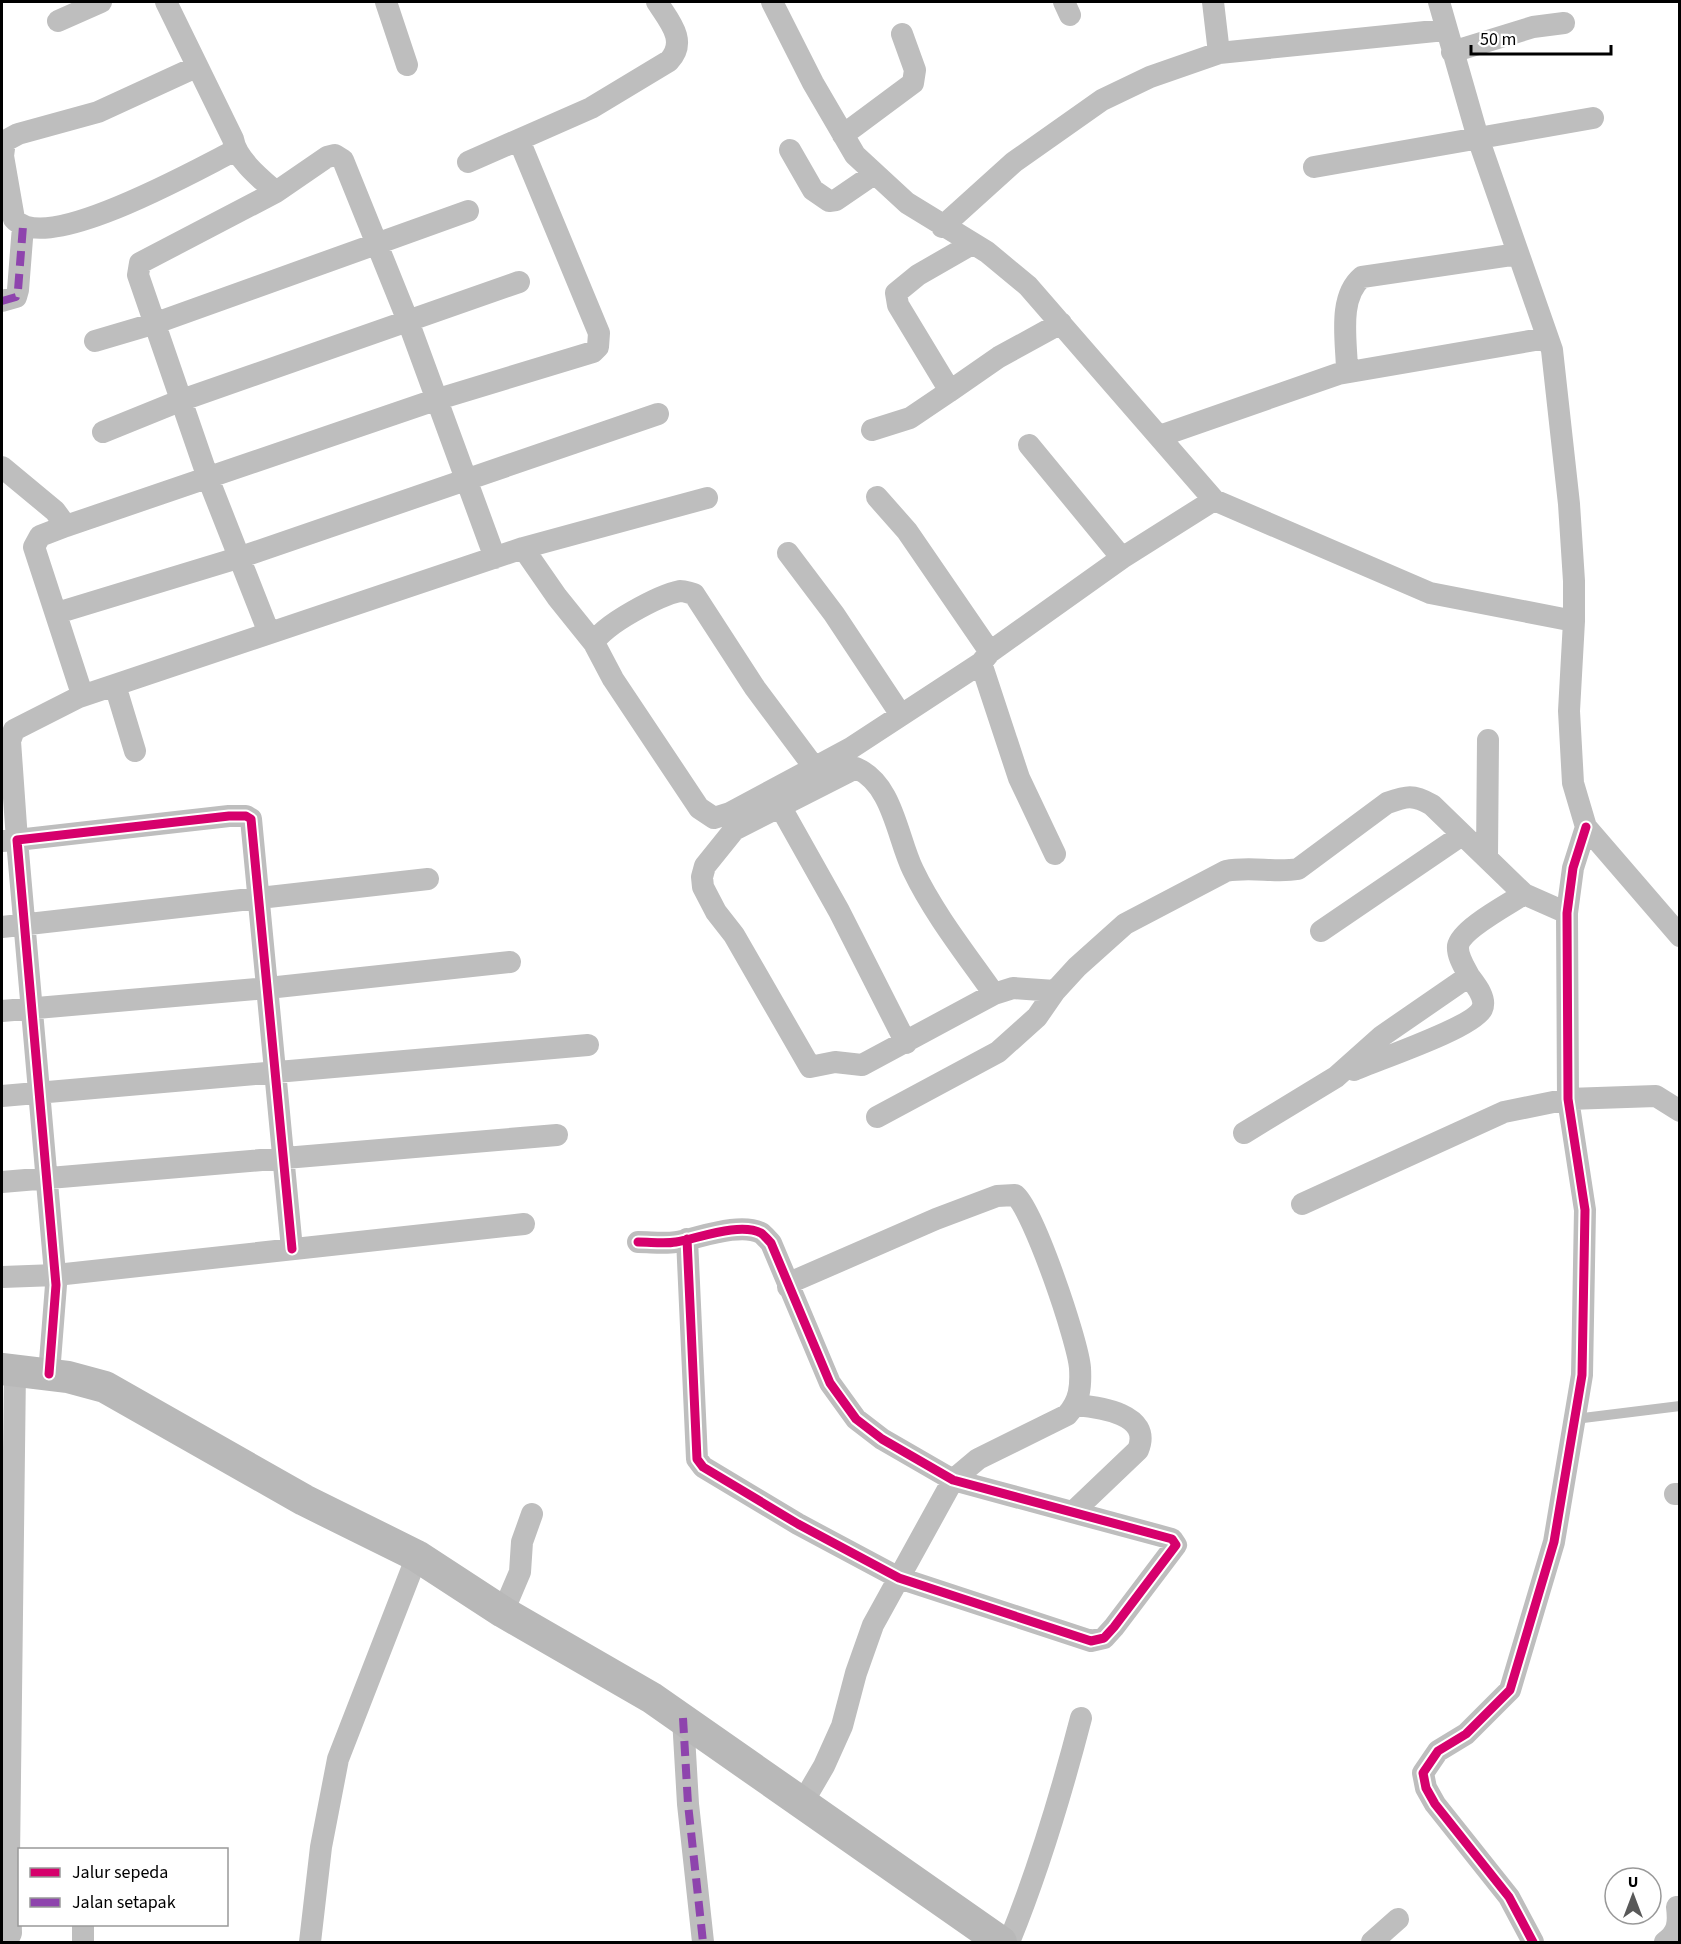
<svg xmlns="http://www.w3.org/2000/svg" width="1681" height="1944" viewBox="0 0 1681 1944" font-family="'Source Sans 3',sans-serif">
  <style>
    .lines { fill: none; stroke-linecap: round; stroke-linejoin: round }
    .lane { stroke: #bebebe; stroke-width: 10 }
    .street { stroke: #bebebe; stroke-width: 22 }
    .secondary { stroke: #b8b8b8; stroke-width: 32 }
    .quiet { stroke: #8e44ad; stroke-width: 8; stroke-dasharray: 15 8; stroke-linecap: butt }
    .cycleway-casing { stroke: #fff; stroke-width: 13 }
    .cycleway { stroke: #d6006c; stroke-width: 9 }
  </style>
  <rect width="100%" height="100%" fill="#fff"/>
  <g class="lines">
    <path class="lane" d="M1575 1419 1680 1406"/>
    <path class="street" d="M166 2 233 139C236 159 261 179 276 192L327 157 335 155 343 160 408 321 495 558
      M386 2 407 65
      M772 2 813 83 855 155 907 203 987 252 1028 286 1214 500 1430 593 1574 621
      M1064 2 1070 15
      M1213 2 1219 53
      M1439 2 1478 138 1552 350 1569 504 1574 581V621L1569 711 1573 783 1586 827 1680 936
      M58 21 101 2
      M1452 52 1533 27 1564 23
      M196 67 98 112 18 134 5 141 3 156 14 219C46 255 194 171 230 153L234 147
      M843 135 913 83 915 70 902 34
      M790 150 813 190 829 201 836 200 874 174
      M468 162 591 108 669 61C688 41 669 21 657 2
      M1314 167 1593 118
      M942 227 1014 162 1102 100 1150 77 1219 53 1445 30
      M972 244 918 275 896 293 898 305 950 391 999 357 1061 323
      M2 301 16 297 18 290 23 226
      M95 341 156 323 468 211
      M1347 372C1347 343 1337 298 1362 277L1518 254
      M872 430 910 418 950 391
      M103 432 182 400 519 282
      M1160 436 1338 374 1547 338
      M1029 445 1122 558
      M2 467 55 511 66 526 40 536 34 547 81 691 79 697 14 730 10 741 17 840 2 841
      M877 497 907 531 990 652
      M66 526 435 400 593 352 598 347 599 333 519 140
      M788 553 834 614 901 715
      M57 613 241 557 658 414
      M269 633 208 478 138 275 140 263 276 192
      M594 643 557 597 523 548 707 498
      M981 663 1019 778 1055 854
      M115 685 135 751
      M79 697 523 548
      M814 767 755 688 694 594C689 593 685 591 680 591 660 595 602 625 594 643L613 679 699 808 714 818 730 813 851 748 981 663 990 652 1122 558 1214 500
      M780 806 839 911 906 1043
      M1487 857 1488 740
      M2 927 428 879
      M1321 931 1462 835
      M994 994C966 954 934 914 913 870 897 837 893 784 856 768L734 830 705 866 702 877 703 887 716 912 734 935 810 1067 835 1062 862 1065 994 994 1013 988 1055 991
      M2 1011 268 988 510 962
      M1354 1070C1376 1060 1473 1028 1482 1009 1487 998 1475 984 1469 976
      M2 1096 588 1045
      M877 1117 998 1052 1037 1017 1055 991 1077 967 1125 924 1226 871C1251 866 1274 873 1298 869L1387 803C1407 796 1413 794 1432 805L1524 894 1567 913
      M1244 1133 1336 1077 1382 1036 1469 976C1465 968 1457 956 1458 946 1461 929 1509 904 1524 894
      M2 1182 557 1135
      M1302 1204 1504 1112 1568 1099 1656 1096 1680 1111
      M638 1242C651 1242 664 1244 676 1242 699 1238 740 1222 761 1233 764 1235 768 1240 771 1243L830 1383 856 1419 882 1439 953 1480 1172 1539 1176 1545 1114 1627 1104 1638 1091 1641 899 1578 798 1524 703 1467 697 1459 687 1239
      M2 1277 56 1275 524 1224
      M788 1287 796 1280 936 1219 997 1196 1015 1195C1033 1209 1078 1341 1080 1368 1081 1386 1080 1401 1067 1415L978 1459 953 1480 873 1625 856 1673 842 1726 824 1766 803 1802
      M49 1374 56 1285 17 840 229 816H246L251 819 292 1249
      M1675 1494H1680
      M1073 1512 1138 1450C1153 1414 1099 1407 1076 1405
      M503 1612 520 1572 522 1542 532 1514
      M683 1718 688 1804 703 1942
      M83 1924V1942
      M7 1942 11 1933 9 1858 15 1369
      M310 1942 321 1847 338 1759 417 1556
      M1009 1942C1039 1869 1061 1795 1081 1718
      M1372 1942 1398 1919
      M1533 1942 1509 1897 1435 1804 1426 1788 1423 1773 1438 1751 1466 1734 1510 1690 1554 1542 1582 1375 1585 1210 1568 1099 1567 913 1573 868 1586 827
      M1665 1942C1678 1933 1679 1923 1677 1907"/>
    <path class="secondary" d="M2 1369 68 1377 105 1387 304 1500 417 1556 503 1612 652 1698 1001 1942"/>
    <path class="quiet" d="M2 301 16 297 18 290 23 226
      M683 1718 688 1804 703 1942"/>
    <defs>
      <path id="cycleway" d="M638 1242C651 1242 664 1244 676 1242 699 1238 740 1222 761 1233 764 1235 768 1240 771 1243L830 1383 856 1419 882 1439 953 1480 1172 1539 1176 1545 1114 1627 1104 1638 1091 1641 899 1578 798 1524 703 1467 697 1459 687 1239
        M49 1374 56 1285 17 840 229 816H246L251 819 292 1249
        M1533 1942 1509 1897 1435 1804 1426 1788 1423 1773 1438 1751 1466 1734 1510 1690 1554 1542 1582 1375 1585 1210 1568 1099 1567 913 1573 868 1586 827"/>
    </defs>
    <use href="#cycleway" class="cycleway-casing"/>
    <use href="#cycleway" class="cycleway"/>
  </g>
  <rect width="1681" height="1944" fill="none" stroke="#000000" stroke-width="6"/>
  <rect x="18" y="1848" width="210" height="78" fill="#ffffff" stroke="#999999" stroke-width="1.5"/>
  <rect x="30" y="1868" width="30" height="9" fill="#d6006c" stroke="#999999" stroke-width="1.5"/>
  <text x="72" y="1878" font-size="18" fill="#000000">Jalur sepeda</text>
  <rect x="30" y="1898" width="30" height="9" fill="#8e44ad" stroke="#999999" stroke-width="1.5"/>
  <text x="72" y="1908" font-size="18" fill="#000000">Jalan setapak</text>
  <g transform="translate(1633 1896)"><circle r="28" fill="#ffffff" stroke="#999999" stroke-width="1.5"/>
  <path d="M0-4.5L10 22L0 15L-10 22Z" fill="#595959"/>
  <text y="-9" font-size="16" font-weight="bold" text-anchor="middle" fill="#000000">U</text>
  </g>
  <path d="M1471 45v9h140v-9" fill="none" stroke="#000000" stroke-width="3"/>
  <text x="1480" y="45" font-size="18" fill="#000000" stroke="#ffffff" stroke-width="4.5" paint-order="stroke">50 m</text>
</svg>
